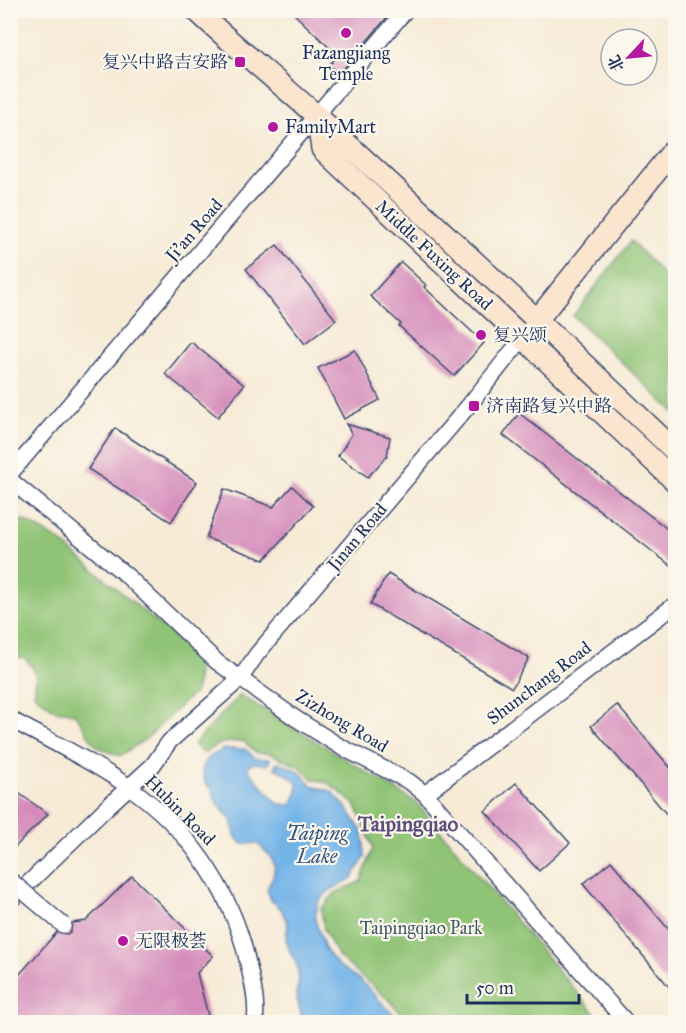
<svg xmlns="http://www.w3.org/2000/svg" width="686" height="1033" viewBox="0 0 686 1033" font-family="'IM FELL Great Primer','Noto Serif SC',serif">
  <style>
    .green { fill: #8fc374; stroke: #557969; stroke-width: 1.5 }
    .water { fill: #73b4e8; stroke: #4772a3; stroke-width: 1.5 }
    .building { fill: #d58cbb }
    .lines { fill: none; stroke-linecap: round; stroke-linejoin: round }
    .street-casing { stroke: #3c4b70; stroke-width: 18 }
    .secondary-casing { stroke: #3c4b70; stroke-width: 24 }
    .street { stroke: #fff; stroke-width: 15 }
    .secondary { stroke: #fbe5cf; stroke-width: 21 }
    .street-bridge-casing { stroke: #3c4b70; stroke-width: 18; stroke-linecap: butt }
    .street-bridge { stroke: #fff; stroke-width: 15 }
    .poi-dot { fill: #b5179e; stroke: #fbf7ec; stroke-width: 2 }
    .labels { text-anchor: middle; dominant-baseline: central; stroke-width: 4.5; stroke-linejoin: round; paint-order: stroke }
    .poi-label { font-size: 18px; fill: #1b2f5e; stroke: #fbf7ec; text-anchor: start }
    .street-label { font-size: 18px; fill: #1b2f5e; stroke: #fbf7ec }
    .park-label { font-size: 18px; fill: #3e5b65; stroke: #fbf7ec }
    .water-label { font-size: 20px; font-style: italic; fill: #355787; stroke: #fbf7ec }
    .quarter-label { font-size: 21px; font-weight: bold; fill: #5c507f; stroke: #fbf7ec }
  </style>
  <rect width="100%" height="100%" fill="#fbf7ec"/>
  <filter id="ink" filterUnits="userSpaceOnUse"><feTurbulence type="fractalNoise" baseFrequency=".0167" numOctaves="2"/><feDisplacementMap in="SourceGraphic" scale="12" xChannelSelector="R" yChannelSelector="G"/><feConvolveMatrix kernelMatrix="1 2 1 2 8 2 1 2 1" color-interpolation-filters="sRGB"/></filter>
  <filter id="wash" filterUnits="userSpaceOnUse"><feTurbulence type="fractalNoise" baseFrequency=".008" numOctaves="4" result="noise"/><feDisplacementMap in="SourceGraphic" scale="24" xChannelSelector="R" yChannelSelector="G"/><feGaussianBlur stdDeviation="1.35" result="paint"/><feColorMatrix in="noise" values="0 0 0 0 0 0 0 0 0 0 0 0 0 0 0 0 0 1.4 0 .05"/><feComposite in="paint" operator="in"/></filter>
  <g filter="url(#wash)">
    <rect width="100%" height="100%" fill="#f7ebd7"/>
    <path class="green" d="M631 241 675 287V413L573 316Z
      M10 518 25 521 57 539 195 654 198 672 196 691 146 739 120 756C113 753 103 751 97 746 80 731 85 708 56 711L34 694C37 678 37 669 24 658L11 657Z
      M240 695 416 802 602 1022H408L391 1002 339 957 324 930 321 909 335 893 361 881 373 848 356 806 330 784 313 779 300 767 269 753H257L243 741 222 743 203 753 194 744Z"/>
    <path class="water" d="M224 749H245L255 758 270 759 268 765 255 763 249 765 248 770 278 804 291 805 297 794V783L287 774 274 768 277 762 299 771 312 786 331 791 346 807 363 833 365 857 352 878 329 891 318 902 315 919 325 949 338 965 360 980 401 1022H303L296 994 299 980 297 965 290 952 286 939 288 925 281 909 271 900 267 889C280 866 276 861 257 843L243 844 236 838 231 820 217 803 212 789 205 782 202 769 208 758Z"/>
    <g id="blocks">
      <path class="building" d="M290 10H393L339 74 329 65 338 56Z
        M277 245 336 320 305 344 246 269Z
        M401 262 426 285 424 287 484 343 454 376 399 326 401 324 370 296Z
        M191 342 244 385 218 417 165 374Z
        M355 350 380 400 344 419 318 368Z
        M519 413 675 535V569L503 435Z
        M346 424 390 437 387 456 368 477 338 456 352 434Z
        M115 428 197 482 171 522 88 469Z
        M292 486 313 506 264 560 206 538 224 489 273 507Z
        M388 574 529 658 512 688 370 604Z
        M617 705 675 773V824L591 726Z
        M516 783 570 843 539 871 485 811Z
        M10 787 48 814 10 852Z
        M611 861 675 937V994L583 884Z
        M132 876 213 956 197 973 210 1023H10V985L57 932 67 934 71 931 72 923 86 921Z"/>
    </g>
  </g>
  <g filter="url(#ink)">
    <use href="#blocks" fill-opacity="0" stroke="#3c4b70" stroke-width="1.5"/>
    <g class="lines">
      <defs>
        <path id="street" d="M10 474 406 10
          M10 480 126 575 217 662 295 718 341 747 410 782 425 794 626 1022
          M10 719C50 741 92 761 129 787 186 826 230 889 246 955 251 977 258 1000 255 1022
          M425 794 676 604
          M10 901 106 808 153 765 169 742 240 679 257 654 470 404 537 320"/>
        <path id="secondary" d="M196 10C236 48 279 82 319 118 439 228 558 339 676 452
          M317 116 322 149 676 482
          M537 320 676 147"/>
      </defs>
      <use href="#street" class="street-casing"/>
      <use href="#secondary" class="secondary-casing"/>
      <use href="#street" class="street"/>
      <use href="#secondary" class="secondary"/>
      <defs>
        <path id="street-bridge" d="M10 880 63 925"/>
      </defs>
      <use href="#street-bridge" class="street-bridge-casing"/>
      <use href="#street-bridge" class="street-bridge"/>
    </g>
  </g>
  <g class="poi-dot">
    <circle cx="346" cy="33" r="6"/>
    <rect x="234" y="56" width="12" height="12" rx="3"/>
    <circle cx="273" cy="127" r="6"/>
    <circle cx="481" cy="335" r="6"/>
    <rect x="468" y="400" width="12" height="12" rx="3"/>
    <circle cx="123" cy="941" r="6"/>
  </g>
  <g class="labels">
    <g class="poi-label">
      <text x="346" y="53" text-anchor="middle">Fazangjiang<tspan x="346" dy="21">Temple</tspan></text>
      <text x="228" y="62" text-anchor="end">复兴中路吉安路</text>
      <text x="285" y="127">FamilyMart</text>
      <text x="493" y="335">复兴颂</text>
      <text x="486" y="406">济南路复兴中路</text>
      <text x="135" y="941">无限极荟</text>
    </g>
    <g class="street-label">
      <text transform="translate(194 230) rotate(-49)">Ji'an Road</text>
      <text transform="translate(434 255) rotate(43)">Middle Fuxing Road</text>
      <text transform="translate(357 537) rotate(-50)">Jinan Road</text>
      <text transform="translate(539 683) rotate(-37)">Shunchang Road</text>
      <text transform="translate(342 721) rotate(31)">Zizhong Road</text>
      <text transform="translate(180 810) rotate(45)">Hubin Road</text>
    </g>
    <g class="park-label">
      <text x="421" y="928">Taipingqiao Park</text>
    </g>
    <g class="water-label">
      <text x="317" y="833">Taiping<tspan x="317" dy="23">Lake</tspan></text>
    </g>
    <g class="quarter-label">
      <text x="408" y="824">Taipingqiao</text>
    </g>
  </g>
  <rect width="686" height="1033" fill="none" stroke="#fbf7ec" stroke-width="36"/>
  <g transform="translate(629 57) rotate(244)"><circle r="28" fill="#fbf7ec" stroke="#a1a7b3" stroke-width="1.5"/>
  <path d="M0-4.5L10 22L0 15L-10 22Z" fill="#b5179e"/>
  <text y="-9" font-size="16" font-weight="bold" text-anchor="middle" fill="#1b2f5e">北</text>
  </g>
  <path d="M467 994v9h112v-9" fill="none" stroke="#1b2f5e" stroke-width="3"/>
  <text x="476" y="994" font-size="18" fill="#1b2f5e" stroke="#fbf7ec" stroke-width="4.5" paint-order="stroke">50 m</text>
</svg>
